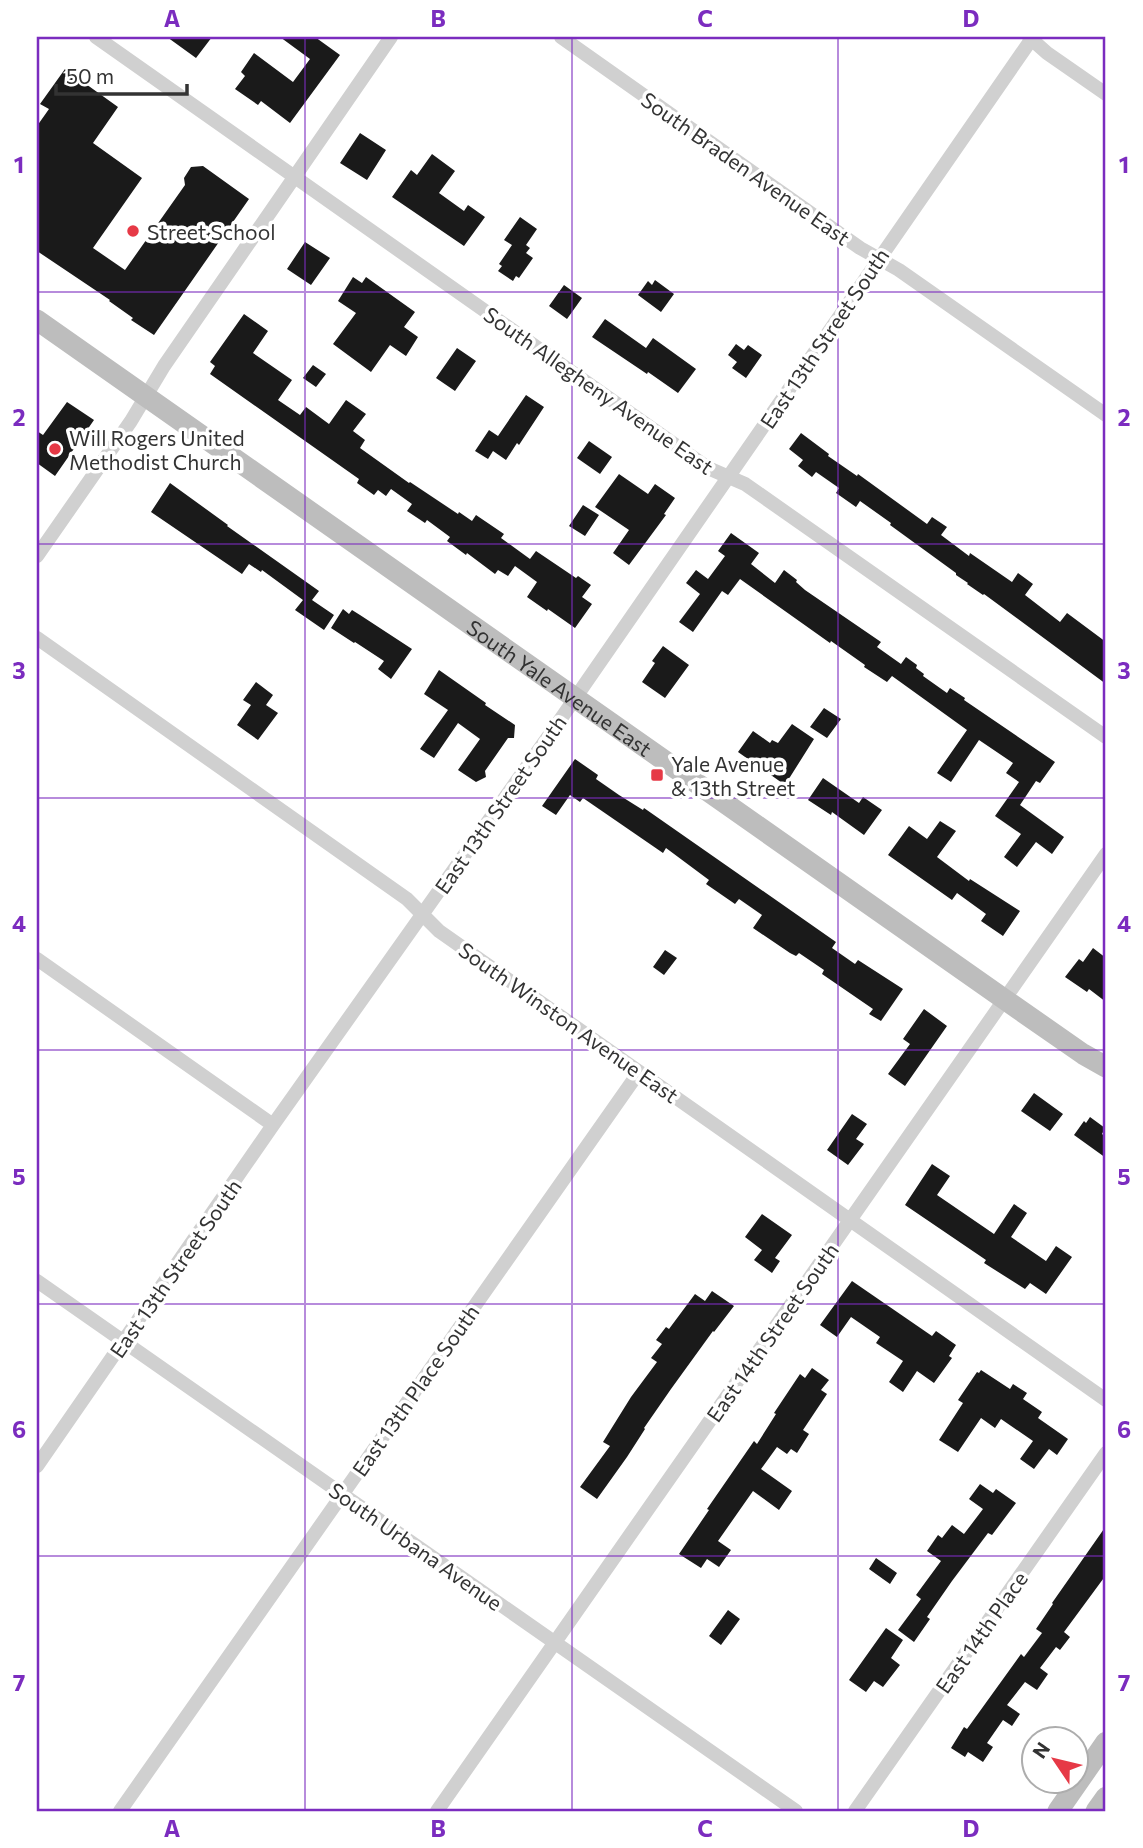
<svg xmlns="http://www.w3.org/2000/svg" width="1143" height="1848" viewBox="0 0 1143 1848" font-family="Commissioner,sans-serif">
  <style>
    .building { fill: #1a1a1a }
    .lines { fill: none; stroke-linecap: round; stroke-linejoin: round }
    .street { stroke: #d0d0d0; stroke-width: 14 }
    .secondary { stroke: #bdbdbd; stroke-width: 21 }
    .grid { fill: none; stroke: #7b2cbf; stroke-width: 2; stroke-opacity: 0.55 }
    .poi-dot { fill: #e63946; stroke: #fff; stroke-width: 2.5 }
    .labels { text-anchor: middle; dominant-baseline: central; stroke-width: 7; stroke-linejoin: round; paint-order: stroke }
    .street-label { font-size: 21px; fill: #333; stroke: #fff }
    .poi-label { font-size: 21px; fill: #333; stroke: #fff; text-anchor: start }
    .neatline { fill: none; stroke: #7b2cbf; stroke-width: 2.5 }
    .grid-label { font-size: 23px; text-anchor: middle; font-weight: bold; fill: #7b2cbf }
  </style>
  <rect width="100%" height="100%" fill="#fff"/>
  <path class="building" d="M167 37H212L196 58Z
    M280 37H315L340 55 290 123 261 101 258 105 235 89 245 76 241 72 254 53 293 82 310 59Z
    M65 69 118 107 93 143 142 178 93 248 125 270 185 185 184 178 191 167 203 166 249 199 154 335 131 320 133 318 109 301 110 300 37 251V126L49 109 40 104Z
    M360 133 386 150 367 180 340 163Z
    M432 154 455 171 439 193 464 211 468 205 485 217 464 246 392 197 411 170 417 175Z
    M520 217 537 229 526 245 530 248 526 253 533 258 519 278 516 276 513 281 498 271 502 266 499 264 512 245 504 240Z
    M305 242 330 258 311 285 287 269Z
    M353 277 362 283 366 277 415 312 404 327 418 337 406 356 390 345 371 372 333 344 356 313 338 301Z
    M655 280 674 294 661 312 638 295 648 281 652 285Z
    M564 285 582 298 567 319 549 306Z
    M244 314 268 331 253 353 292 380 278 400 300 415 306 407 329 424 346 400 366 414 353 431 365 440 360 448 409 483 410 482 458 514 459 512 472 521 476 515 504 534 501 538 530 559 536 551 576 578 578 576 591 585 582 597 592 604 575 628 548 609 547 611 527 597 537 582 515 566 508 576 498 570 495 574 467 553 466 555 447 541 450 537 427 520 425 523 407 511 412 504 391 489 386 496 378 490 374 495 357 483 359 479 210 374 215 366 210 362Z
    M605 319 646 348 653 338 696 369 678 393 648 372 647 374 592 337Z
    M736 344 744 350 748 345 762 355 746 378 732 368 737 362 728 355Z
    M457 348 476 361 455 391 436 378Z
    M313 365 326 374 316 387 303 378Z
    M526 395 544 407 519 445 517 443 506 460 493 451 488 459 475 451 489 430 498 436Z
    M67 402 94 420 55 476 37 463V431L43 435Z
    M801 433 829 454 828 456 857 476 858 474 927 524 932 517 947 527 941 535 969 556 970 553 1012 582 1018 573 1033 584 1025 595 1060 622 1067 613 1106 642V684L984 594 983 595 967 584 968 583 956 575V573L890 525 891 523 860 501 856 507 836 493 839 488 816 472 812 477 798 466 803 460 789 449Z
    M589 441 612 457 600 474 577 458Z
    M619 474 648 494 655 484 675 498 664 514 666 515 629 565 613 553 629 530 595 507Z
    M170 483 228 525 227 526 319 591 312 600 334 615 324 630 295 610 303 600 262 570 261 572 249 564 242 574 151 512Z
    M583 505 599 515 585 536 569 526Z
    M731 533 759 553 751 564 775 583 784 570 797 580 796 582 805 590 881 642 877 647 901 664 906 657 917 665 916 668 924 674 923 676 947 693 950 688 965 698 964 700 1055 762 1040 783 1036 781 1020 805 1064 837 1052 854 1036 842 1017 867 1004 857 1021 834 995 816 1019 782 1006 773 1013 763 979 740 951 782 937 773 967 730 892 676 887 682 864 667 865 665 831 641 830 643 740 579 728 595 722 591 693 632 679 622 700 594 686 583 696 570 708 579 725 556 718 551Z
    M343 609 349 614 352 610 360 615 412 649 391 679 378 669 384 661 355 642 354 643 331 628Z
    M663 646 689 665 665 698 642 682 655 663 652 661Z
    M439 670 486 703 485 705 515 725 514 738H508L485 771 486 777 476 782 458 770 480 739 458 723 434 758 420 749 448 710 424 694Z
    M256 682 273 695 266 705 278 713 258 740 237 725 251 705 243 700Z
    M824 708 841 719 827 738 810 727Z
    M792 724 814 739 785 785 738 752 753 731 770 743 772 740 778 743Z
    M575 759 598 775 596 779 619 795 643 810 644 808 836 942 832 948 855 964 858 960 903 989 881 1021 869 1014 873 1009 822 974 824 970 799 953 796 956 790 953 753 928 762 915 739 899 735 904 706 884 709 880 666 848 663 853 583 798 580 802 570 795 556 815 542 806Z
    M823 778 859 803 863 797 882 810 864 835 832 812 831 815 808 800Z
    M940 821 956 831 937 857 969 881 970 879 1020 911 1003 936 981 921 986 914 957 893 952 900 888 855 909 826 927 839Z
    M1093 948 1106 958V1002L1089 989 1087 992 1065 977 1079 959 1083 962Z
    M665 950 677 958 664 975 653 967Z
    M924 1009 947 1026 905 1086 888 1074 910 1044 903 1039Z
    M1034 1093 1063 1114 1050 1131 1021 1111Z
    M852 1114 867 1124 856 1139 864 1144 848 1165 827 1150Z
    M1090 1117 1105 1128 1102 1134 1106 1137V1158L1074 1135 1084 1121 1086 1123Z
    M932 1164 950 1176 937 1195 994 1234 1014 1204 1027 1213 1011 1237 1046 1261 1056 1246 1072 1257 1046 1294 1030 1283 1025 1289 984 1263 986 1260 905 1205Z
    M762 1214 792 1235 775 1258 780 1261 772 1273 754 1260 762 1250 745 1237Z
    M852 1281 932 1336 936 1331 956 1345 949 1356 952 1358 934 1383 917 1371 903 1392 889 1382 903 1361 876 1343 880 1337 851 1317 837 1337 820 1325Z
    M712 1291 734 1306 714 1332 713 1331 671 1389 644 1428 645 1429 627 1457 597 1499 580 1487 610 1446 603 1442 631 1397 657 1362 651 1358 662 1344 656 1340 666 1327 669 1329 695 1294 705 1301Z
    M812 1368 829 1380 821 1390 827 1394 803 1430 809 1434 797 1453 791 1449 787 1454 777 1447 761 1469 792 1491 779 1510 753 1491 718 1541 731 1550 719 1567 707 1559 701 1568 679 1554 709 1510 707 1509 754 1441 757 1444 776 1414 774 1413 800 1374 805 1378Z
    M981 1370 1010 1389 1013 1384 1027 1393 1023 1399 1042 1412 1038 1418 1068 1439 1057 1455 1049 1449 1034 1469 1020 1459 1033 1441 1001 1419 995 1428 981 1418 958 1452 939 1440 963 1403 958 1400 977 1372 979 1373Z
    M980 1484 993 1493 996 1489 1016 1503 992 1535 988 1533 952 1581 927 1617 930 1619 914 1642 898 1630 921 1599 916 1595 941 1561 927 1551 938 1535 942 1538 952 1525 964 1534 983 1509 969 1499Z
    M1106 1526V1575L1064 1632 1070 1637 1060 1650 1056 1647 1040 1668 1048 1674 1037 1690 1025 1682 1007 1705 1020 1714 1012 1726 1003 1720 987 1743 993 1747 983 1762 968 1752 965 1757 951 1748 964 1727 967 1729 1021 1654 1024 1657 1042 1633 1036 1629 1053 1604 1052 1603Z
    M876 1558 897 1573 890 1584 869 1569Z
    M728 1610 740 1619 721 1645 709 1636Z
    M886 1628 903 1640 891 1658 900 1665 883 1687 874 1681 866 1692 849 1680Z"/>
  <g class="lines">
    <path class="street" d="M96 37 708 468 745 484 1106 737
      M561 37 860 248 899 270 1106 415
      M1029 37 1047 53 1106 94
      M37 556 131 421 164 366 391 37
      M37 638 407 899 439 931 1106 1400
      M37 959 273 1125
      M37 1281 796 1811
      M37 1466 273 1125 560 720 1033 37
      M120 1811 639 1072
      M437 1811 1106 854
      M855 1811 1106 1453"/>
    <g class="secondary">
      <path id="s1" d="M37 320 1004 999 1083 1054 1106 1067"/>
      <path d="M1058 1811 1106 1742"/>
      <path d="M1096 1811 1106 1797"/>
    </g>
  </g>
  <path class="grid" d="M305 37V1811M572 37V1811M838 37V1811M37 292H1106M37 544H1106M37 798H1106M37 1050H1106M37 1304H1106M37 1556H1106"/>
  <g class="poi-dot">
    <circle cx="133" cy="231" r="7"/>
    <circle cx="55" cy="449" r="7"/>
    <rect x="650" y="768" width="14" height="14" rx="3.5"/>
  </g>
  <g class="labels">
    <g class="street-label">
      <text transform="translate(746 168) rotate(35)">South Braden Avenue East</text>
      <text transform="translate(824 338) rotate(-56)">East 13th Street South</text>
      <text transform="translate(599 390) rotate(35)">South Allegheny Avenue East</text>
      <text stroke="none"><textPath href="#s1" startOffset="639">South Yale Avenue East</textPath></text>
      <text transform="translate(500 804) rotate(-55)">East 13th Street South</text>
      <text transform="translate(569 1022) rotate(35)">South Winston Avenue East</text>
      <text transform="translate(175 1268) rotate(-55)">East 13th Street South</text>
      <text transform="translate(772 1332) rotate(-55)">East 14th Street South</text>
      <text transform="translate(415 1390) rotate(-55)">East 13th Place South</text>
      <text transform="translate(416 1546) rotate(35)">South Urbana Avenue</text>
      <text transform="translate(981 1632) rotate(-55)">East 14th Place</text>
    </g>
    <g class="poi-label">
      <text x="147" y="231">Street School</text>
      <text x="69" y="437">Will Rogers United<tspan x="69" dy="24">Methodist Church</tspan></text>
      <text x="671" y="763">Yale Avenue<tspan x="671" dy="24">&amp; 13th Street</tspan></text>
    </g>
  </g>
  <rect width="1143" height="1848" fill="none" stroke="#ffffff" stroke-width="77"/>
  <g transform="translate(1055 1760) rotate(305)"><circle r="33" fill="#ffffff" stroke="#adadad" stroke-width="2"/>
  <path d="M0-5L12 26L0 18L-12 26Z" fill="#e63946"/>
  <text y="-10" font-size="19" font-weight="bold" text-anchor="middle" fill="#333333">N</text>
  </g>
  <path d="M56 84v10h131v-10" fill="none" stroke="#333333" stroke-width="3.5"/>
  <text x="66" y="84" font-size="21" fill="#333333" stroke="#ffffff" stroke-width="5" paint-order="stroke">50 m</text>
  <rect x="38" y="38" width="1066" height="1772" class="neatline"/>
  <g class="grid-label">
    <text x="172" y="27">A</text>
    <text x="438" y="27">B</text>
    <text x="705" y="27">C</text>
    <text x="971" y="27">D</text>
    <text x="19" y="173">1</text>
    <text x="1124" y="173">1</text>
    <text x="19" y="426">2</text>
    <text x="1124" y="426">2</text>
    <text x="19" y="679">3</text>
    <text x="1124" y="679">3</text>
    <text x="19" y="932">4</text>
    <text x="1124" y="932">4</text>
    <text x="19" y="1185">5</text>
    <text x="1124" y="1185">5</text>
    <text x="19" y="1438">6</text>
    <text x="1124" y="1438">6</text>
    <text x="19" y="1691">7</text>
    <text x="1124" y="1691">7</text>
    <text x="172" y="1837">A</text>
    <text x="438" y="1837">B</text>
    <text x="705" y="1837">C</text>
    <text x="971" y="1837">D</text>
  </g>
</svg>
